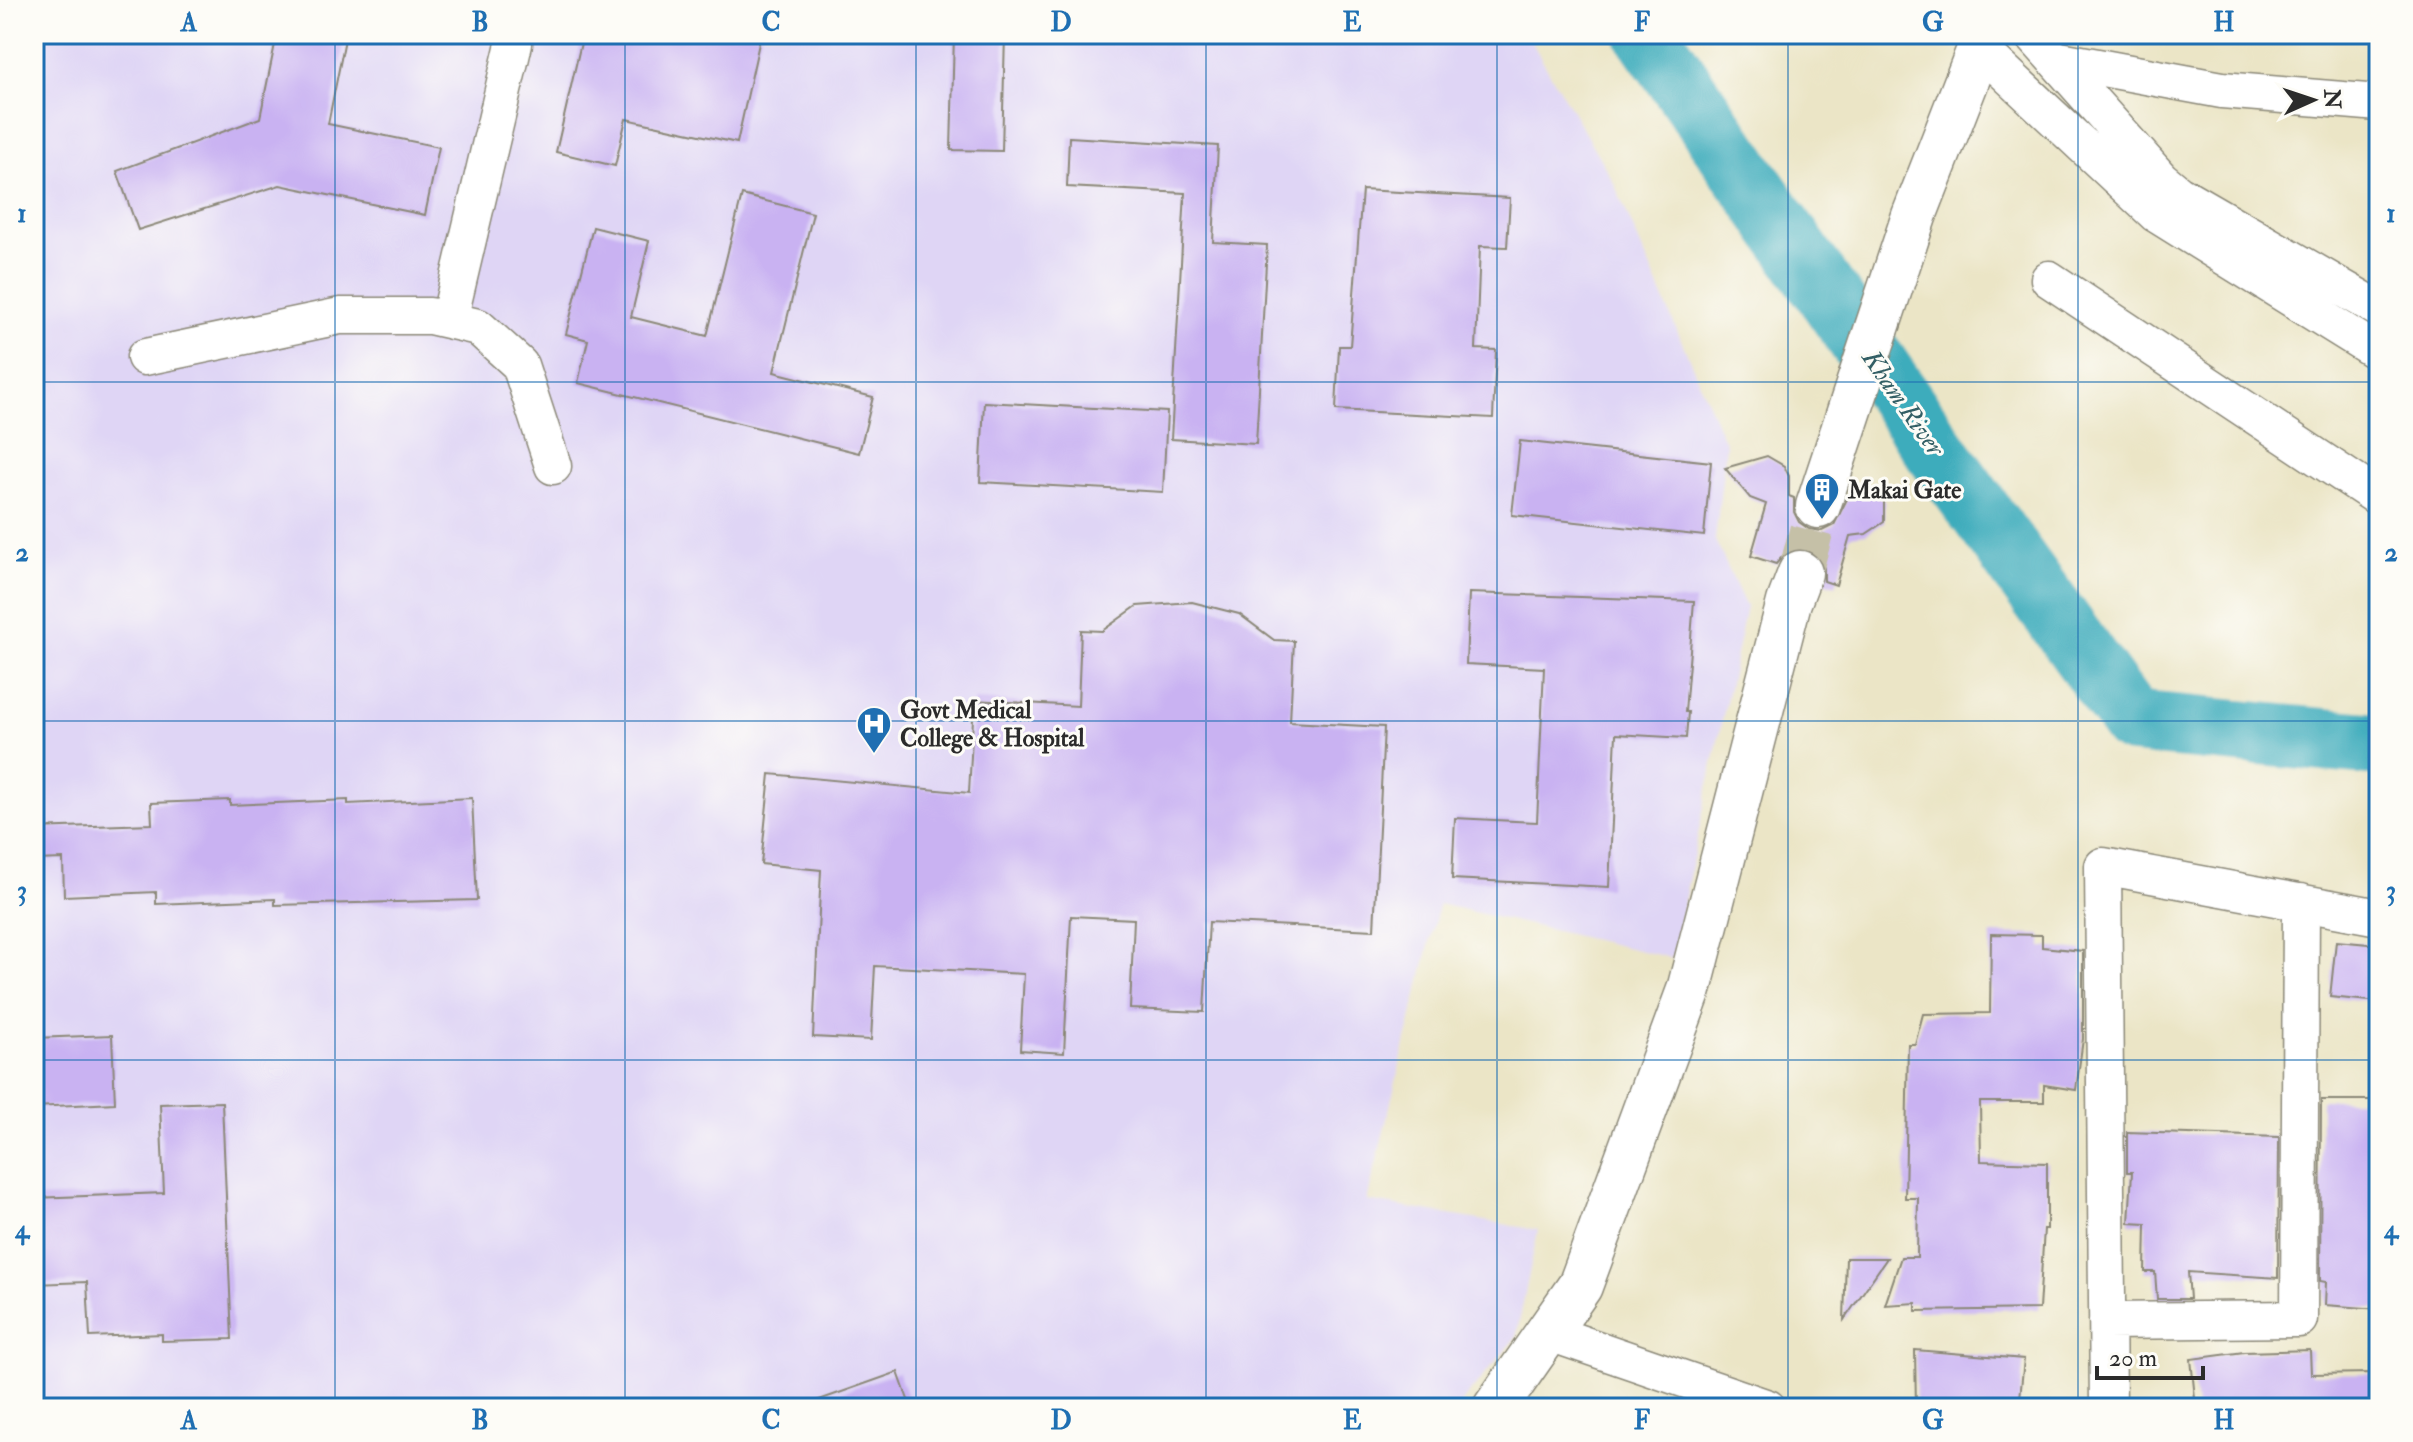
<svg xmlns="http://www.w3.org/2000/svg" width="2413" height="1442" viewBox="0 0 2413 1442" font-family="'IM FELL Double Pica',serif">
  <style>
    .built { fill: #dfd5f5 }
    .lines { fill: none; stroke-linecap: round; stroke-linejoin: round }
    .river { stroke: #3eacbc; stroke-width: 64 }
    .building { fill: #c9b2f2 }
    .tertiary-tunnel { stroke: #c5c0a7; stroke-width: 44; stroke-dasharray: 44 22; stroke-linecap: butt }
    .minor-casing { stroke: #8b8878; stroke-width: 39 }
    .tertiary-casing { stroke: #8b8878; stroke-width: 47 }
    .minor { stroke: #fff; stroke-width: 36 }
    .tertiary { stroke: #fff; stroke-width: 44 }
    .grid { fill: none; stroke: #1f6fb2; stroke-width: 2; stroke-opacity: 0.55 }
    .labels { text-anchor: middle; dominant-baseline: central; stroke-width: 6; stroke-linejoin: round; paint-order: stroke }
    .poi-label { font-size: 24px; font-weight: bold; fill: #2b2b2b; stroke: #fdfcf7; text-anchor: start }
    .water-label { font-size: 26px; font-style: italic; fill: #335f65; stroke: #fdfcf7 }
    .neatline { fill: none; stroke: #1f6fb2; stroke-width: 3 }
    .grid-label { font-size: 26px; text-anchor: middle; font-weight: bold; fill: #1f6fb2 }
  </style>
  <rect width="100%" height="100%" fill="#fdfcf7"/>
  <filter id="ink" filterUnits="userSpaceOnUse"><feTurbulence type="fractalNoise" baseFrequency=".0125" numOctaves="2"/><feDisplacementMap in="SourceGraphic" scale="16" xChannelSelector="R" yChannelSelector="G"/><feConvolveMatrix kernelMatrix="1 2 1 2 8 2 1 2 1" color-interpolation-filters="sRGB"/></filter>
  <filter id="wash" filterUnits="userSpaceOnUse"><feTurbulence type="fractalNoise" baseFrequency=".006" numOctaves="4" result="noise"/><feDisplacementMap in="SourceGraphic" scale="32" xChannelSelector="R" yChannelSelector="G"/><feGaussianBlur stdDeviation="1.8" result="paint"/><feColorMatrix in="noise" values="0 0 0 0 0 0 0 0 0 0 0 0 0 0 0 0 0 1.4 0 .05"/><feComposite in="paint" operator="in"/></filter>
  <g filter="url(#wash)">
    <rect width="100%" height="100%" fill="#ebe5c6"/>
    <path class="built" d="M34 34H1527L1613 181 1726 445 1715 540 1746 607 1672 958 1439 904 1367 1201 1538 1230 1516 1337 1457 1408H34Z"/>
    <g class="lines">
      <path class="river" d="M1647 34 1937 452 2132 722 2379 745"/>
    </g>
    <g id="blocks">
      <path class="building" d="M277 34H346L328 124 439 147 425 215 280 185 138 230 117 171 260 118Z
        M583 34H761L737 143 626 119 615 166 556 152Z
        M954 34H1005L1002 151 951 150Z
        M1069 137 1218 146 1213 242 1267 245 1256 444 1171 439 1185 193 1067 187Z
        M1362 190 1510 198 1507 247 1480 246 1476 349 1496 350 1493 418 1336 410 1339 346H1350Z
        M742 195 813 213 774 372 873 397 859 453 578 383 588 340 566 334 593 227 649 241 631 317 707 336Z
        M984 402 1167 412 1163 492 980 482Z
        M1520 441 1711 462 1704 536 1512 515Z
        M1767 456 1784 466 1789 476V496L1794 498V512L1799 522 1809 529 1822 531 1834 525 1850 493 1862 487 1884 501V522L1866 534 1850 536 1836 585 1824 581V568L1820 558 1808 549H1795L1785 553 1776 564 1751 556 1766 504 1750 498 1725 468Z
        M1469 593 1694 601 1685 712H1688L1686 738 1616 734 1609 887 1452 879 1455 818 1537 822 1544 668 1466 664Z
        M1192 602 1239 614 1274 640 1294 641 1290 722 1384 727 1374 930 1209 922 1204 1012 1130 1009 1134 919 1071 916 1064 1053 1020 1050 1024 974 875 966 871 1040 813 1037 821 870 761 864 770 774 969 793 974 700 1078 706 1081 630 1102 631 1137 606Z
        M472 798 477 900 275 905V899L156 904V892L64 896 63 859 34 860V828L152 824 151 803 230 800V805L348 800V804Z
        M1991 934 2042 935V947L2083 951V1039L2076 1090 2044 1085V1102H1980L1981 1161 2047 1163V1229H2044L2039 1309 1916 1311V1303L1885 1305 1901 1257H1917L1918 1198H1905L1908 1044H1915L1923 1014 1990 1013Z
        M2336 941 2379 945V1002L2330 997Z
        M112 1035 115 1103 34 1107V1038Z
        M2321 1100H2379V1309L2325 1305 2326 1282 2320 1281Z
        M222 1102 232 1339 162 1341V1334L90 1337 87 1282 34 1284V1198L164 1193 160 1104Z
        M2127 1132 2279 1137 2278 1278 2188 1272 2190 1299H2157L2155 1272H2145L2146 1224 2129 1223 2132 1172H2127Z
        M1846 1258H1887L1844 1320Z
        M1915 1350 2024 1359 2019 1408H1916Z
        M2310 1350 2311 1374 2372 1373V1408H2318V1403L2196 1408 2191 1359 2244 1352Z
        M898 1372 911 1408H808V1404Z"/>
    </g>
  </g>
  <g filter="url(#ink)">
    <use href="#blocks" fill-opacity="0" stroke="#8b8878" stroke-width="2"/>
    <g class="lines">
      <path class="tertiary-tunnel" d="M1800 573 1818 506"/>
      <defs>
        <path id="minor" d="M2032 34 2161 179 2178 193 2379 309
          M1980 49 2156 214 2379 353
          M2054 59 2222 90 2379 103
          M2049 279 2379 498
          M449 320 514 44 512 34
          M145 357 340 316H430L478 327 520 365 553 466
          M2107 1321 2299 1319 2301 902
          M1550 1333 1768 1408
          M2108 1408 2103 866 2379 917"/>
        <path id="tertiary" d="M1818 506 1914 216 1985 34
          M1495 1408 1580 1286 1689 990 1789 602 1800 573"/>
      </defs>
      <use href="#minor" class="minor-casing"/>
      <use href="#tertiary" class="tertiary-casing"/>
      <use href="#minor" class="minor"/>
      <use href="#tertiary" class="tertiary"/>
    </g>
  </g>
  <path class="grid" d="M335 34V1408M625 34V1408M916 34V1408M1206 34V1408M1497 34V1408M1788 34V1408M2078 34V1408M34 382H2379M34 721H2379M34 1060H2379"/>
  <defs>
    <symbol id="building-pin" viewBox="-11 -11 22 30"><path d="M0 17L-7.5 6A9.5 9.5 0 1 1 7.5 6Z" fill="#1f6fb2" stroke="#fdfcf7"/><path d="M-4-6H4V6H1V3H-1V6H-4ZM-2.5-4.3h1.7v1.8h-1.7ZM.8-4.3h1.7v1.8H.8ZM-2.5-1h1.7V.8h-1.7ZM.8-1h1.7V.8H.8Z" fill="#fff"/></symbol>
    <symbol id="hospital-pin" viewBox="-11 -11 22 30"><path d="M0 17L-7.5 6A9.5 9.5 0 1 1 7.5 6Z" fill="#1f6fb2" stroke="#fdfcf7"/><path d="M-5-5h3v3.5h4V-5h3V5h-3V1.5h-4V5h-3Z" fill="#fff"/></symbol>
  </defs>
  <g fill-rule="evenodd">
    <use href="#building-pin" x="1802" y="470" width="40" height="54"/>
    <use href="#hospital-pin" x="854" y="704" width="40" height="54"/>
  </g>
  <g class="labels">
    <g class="poi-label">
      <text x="1848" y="490">Makai Gate</text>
      <text x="900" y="710">Govt Medical<tspan x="900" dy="28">College &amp; Hospital</tspan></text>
    </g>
    <g class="water-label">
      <text transform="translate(1903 403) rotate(55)">Kham River</text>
    </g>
  </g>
  <rect width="2413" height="1442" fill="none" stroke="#fdfcf7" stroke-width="88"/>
  <g transform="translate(2313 100) rotate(87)" stroke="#fdfcf7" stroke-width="6" paint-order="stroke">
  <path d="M0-6L14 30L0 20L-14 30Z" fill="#2b2b2b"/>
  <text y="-12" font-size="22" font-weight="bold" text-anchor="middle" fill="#2b2b2b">N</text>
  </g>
  <path d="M2097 1366v12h106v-12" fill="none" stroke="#2b2b2b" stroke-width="4"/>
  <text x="2109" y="1366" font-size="24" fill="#2b2b2b" stroke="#fdfcf7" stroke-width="6" paint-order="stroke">20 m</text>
  <rect x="44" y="44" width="2325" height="1354" class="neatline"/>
  <g class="grid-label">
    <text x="189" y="31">A</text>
    <text x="480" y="31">B</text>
    <text x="771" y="31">C</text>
    <text x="1061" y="31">D</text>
    <text x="1352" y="31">E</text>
    <text x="1642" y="31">F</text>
    <text x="1933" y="31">G</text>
    <text x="2224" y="31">H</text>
    <text x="22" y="222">1</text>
    <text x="2391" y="222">1</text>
    <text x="22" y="561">2</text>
    <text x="2391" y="561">2</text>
    <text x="22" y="899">3</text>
    <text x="2391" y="899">3</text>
    <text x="22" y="1238">4</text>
    <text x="2391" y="1238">4</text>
    <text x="189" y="1429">A</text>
    <text x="480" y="1429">B</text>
    <text x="771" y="1429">C</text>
    <text x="1061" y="1429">D</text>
    <text x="1352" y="1429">E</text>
    <text x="1642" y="1429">F</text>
    <text x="1933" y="1429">G</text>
    <text x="2224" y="1429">H</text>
  </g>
</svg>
